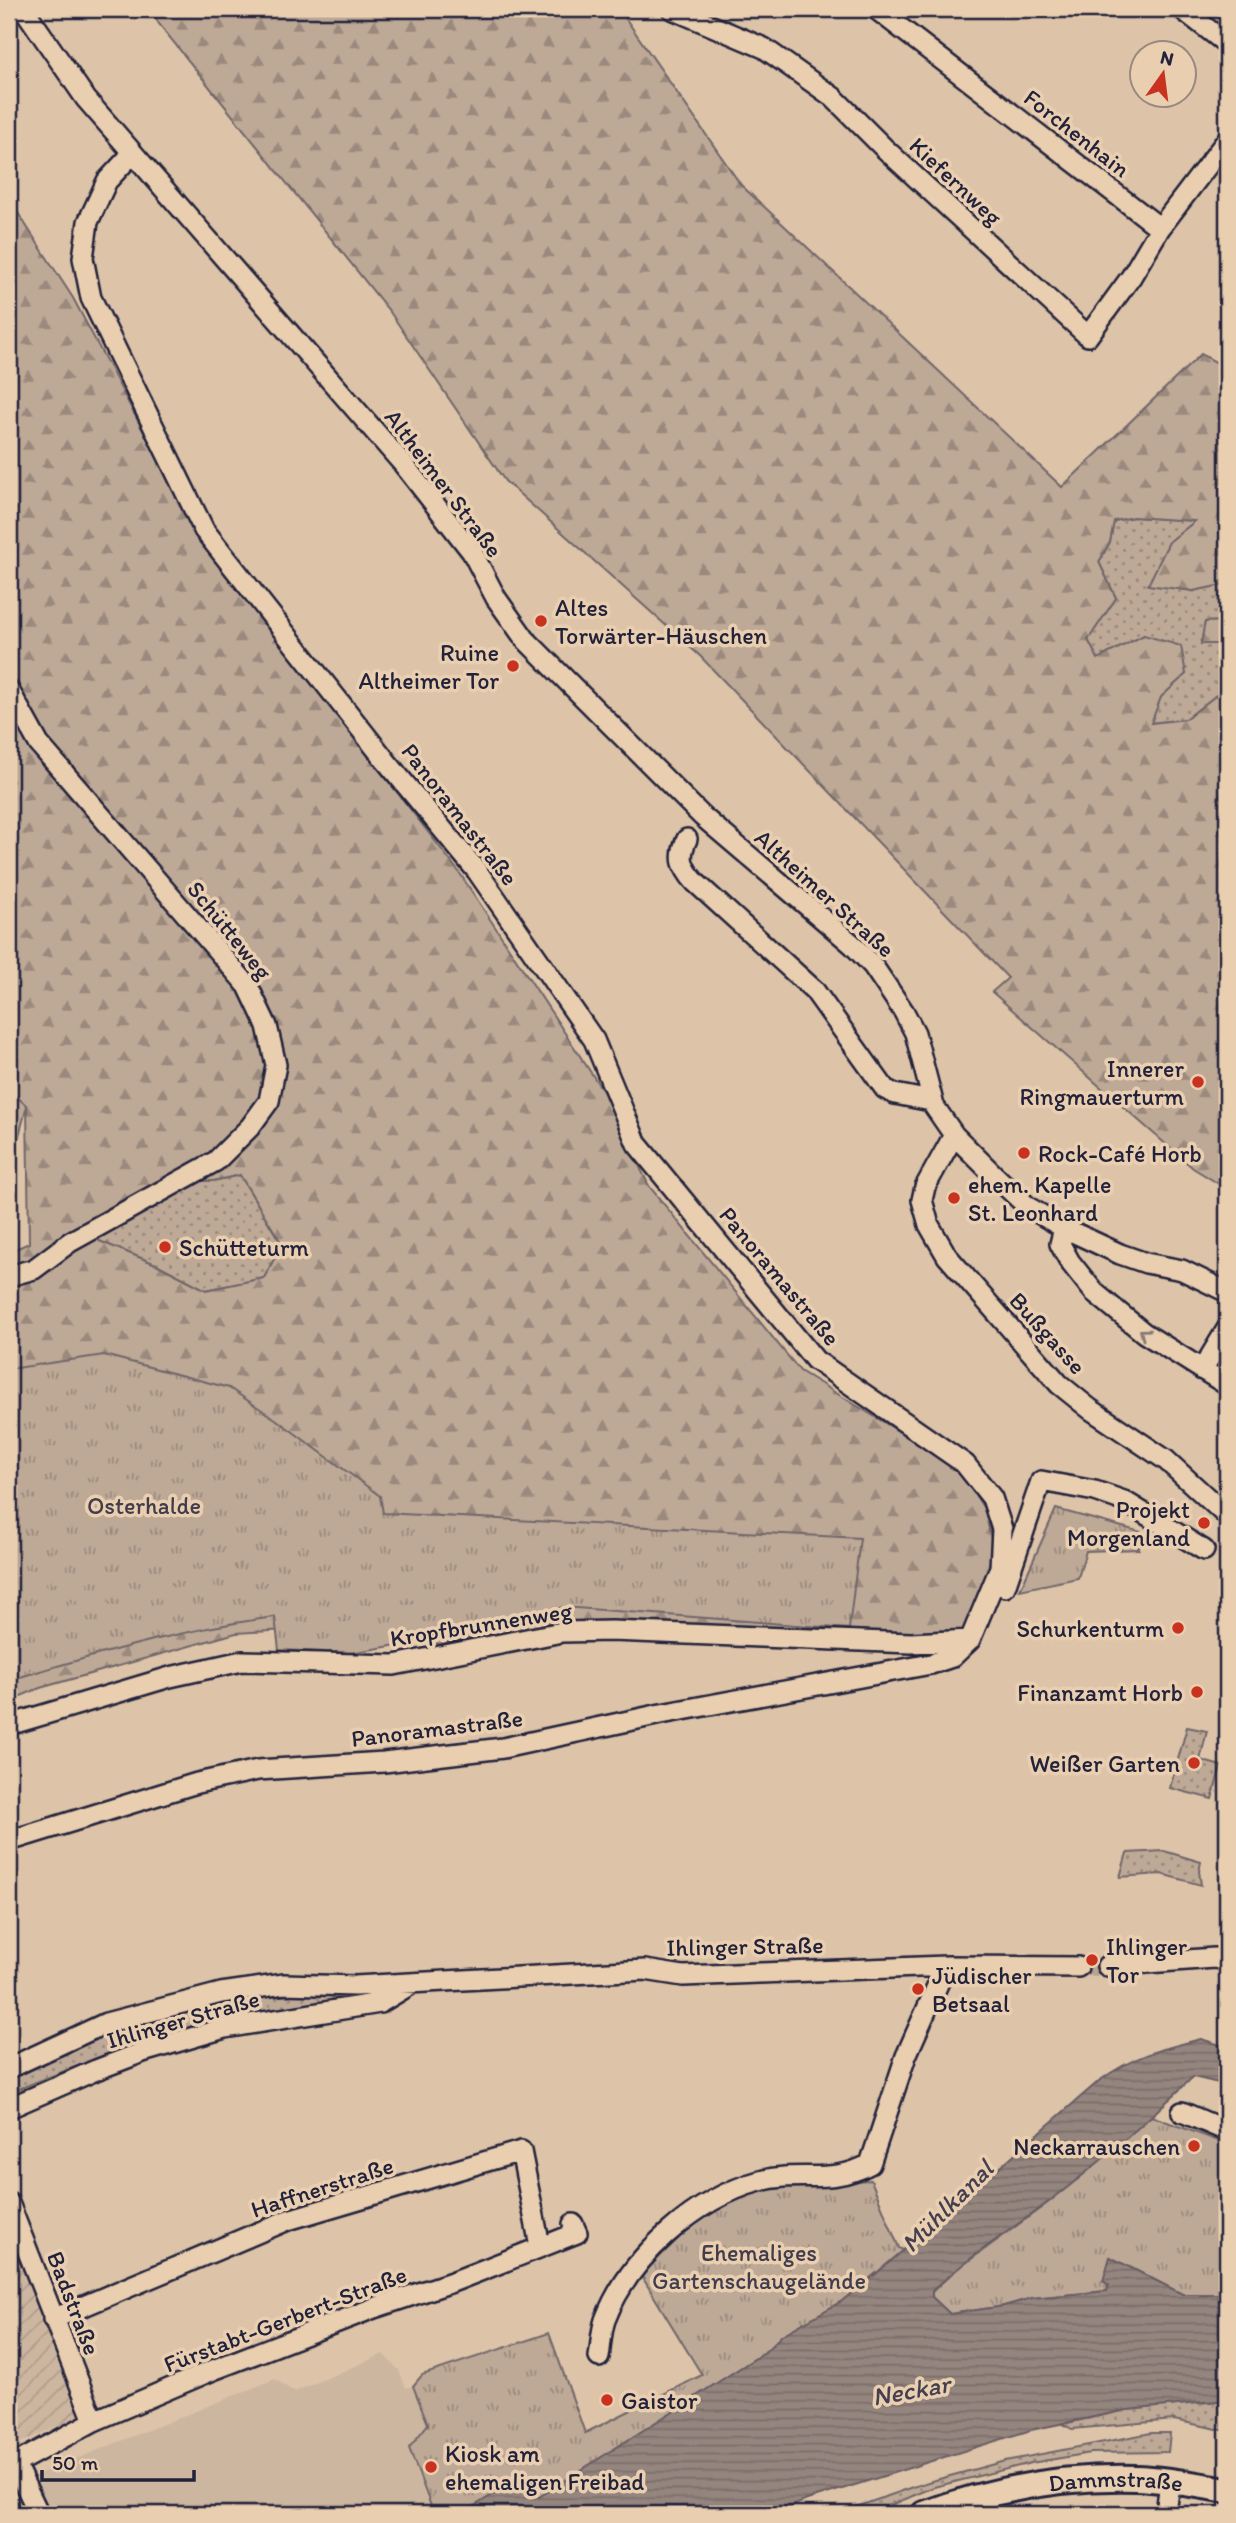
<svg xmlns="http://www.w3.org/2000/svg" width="1236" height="2523" viewBox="0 0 1236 2523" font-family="Itim,sans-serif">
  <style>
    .built { fill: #cdb6a0 }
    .industrial { fill: url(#industrial-furrows) }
    .grass { fill: url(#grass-dots); stroke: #706669; stroke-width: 2 }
    .forest { fill: url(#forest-firs); stroke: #706669; stroke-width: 2; fill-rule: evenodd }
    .park { fill: url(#park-tufts); stroke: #706669; stroke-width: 2 }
    .pitch { fill: #bea997; stroke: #706669; stroke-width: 2 }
    .water { fill: url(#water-rules); stroke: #675d64; stroke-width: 2 }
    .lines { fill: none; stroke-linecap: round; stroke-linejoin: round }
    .minor-tunnel { stroke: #b8a493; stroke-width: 19; stroke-dasharray: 19 10; stroke-linecap: butt }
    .minor-casing { stroke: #22223b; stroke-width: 24 }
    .major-casing { stroke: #22223b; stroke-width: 30 }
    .minor { stroke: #e9ceb0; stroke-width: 19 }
    .major { stroke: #e9ceb0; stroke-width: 24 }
    .oneway { stroke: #867876 }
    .poi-dot { fill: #c8321e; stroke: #e9ceb0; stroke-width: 2.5 }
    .labels { text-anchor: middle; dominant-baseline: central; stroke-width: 7; stroke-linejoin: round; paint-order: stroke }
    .street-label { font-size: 24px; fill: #22223b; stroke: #e9ceb0 }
    .poi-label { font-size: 24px; fill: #22223b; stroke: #e9ceb0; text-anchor: start }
    .park-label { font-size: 24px; fill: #413d4d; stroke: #e9ceb0 }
    .water-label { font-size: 26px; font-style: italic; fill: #44404f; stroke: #e9ceb0 }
  </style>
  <defs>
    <pattern id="industrial-furrows" width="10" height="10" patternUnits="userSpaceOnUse" patternTransform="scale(1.75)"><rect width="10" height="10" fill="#cdb6a0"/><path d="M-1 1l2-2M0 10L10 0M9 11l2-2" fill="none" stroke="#b09c8b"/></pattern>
    <pattern id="grass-dots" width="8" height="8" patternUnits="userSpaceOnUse" patternTransform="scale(1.75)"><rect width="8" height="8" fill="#bea997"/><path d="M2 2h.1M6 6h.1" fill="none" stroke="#9a897c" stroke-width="1.8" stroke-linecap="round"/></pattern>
    <pattern id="forest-firs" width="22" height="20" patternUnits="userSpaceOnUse" patternTransform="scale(1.75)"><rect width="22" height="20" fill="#bea997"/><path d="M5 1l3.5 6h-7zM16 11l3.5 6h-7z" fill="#9a897c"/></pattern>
    <pattern id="park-tufts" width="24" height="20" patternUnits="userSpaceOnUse" patternTransform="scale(1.75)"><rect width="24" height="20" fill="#bea997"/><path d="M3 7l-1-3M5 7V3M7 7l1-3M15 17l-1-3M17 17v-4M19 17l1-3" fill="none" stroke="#9a897c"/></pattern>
    <pattern id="water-rules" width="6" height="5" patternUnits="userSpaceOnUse" patternTransform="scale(1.75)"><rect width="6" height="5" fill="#95857f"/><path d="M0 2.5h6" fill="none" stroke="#796c69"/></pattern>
  </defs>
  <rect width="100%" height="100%" fill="#ddc4a9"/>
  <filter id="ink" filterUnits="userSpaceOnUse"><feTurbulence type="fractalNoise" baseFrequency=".0143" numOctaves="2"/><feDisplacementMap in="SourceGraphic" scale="14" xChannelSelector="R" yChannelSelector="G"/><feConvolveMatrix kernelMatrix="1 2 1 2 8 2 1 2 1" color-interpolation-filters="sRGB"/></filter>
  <g filter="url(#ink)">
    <path class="built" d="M383 2354 399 2370 406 2388 413 2386 428 2424 409 2448 434 2514H49L31 2477 275 2379 294 2392Z"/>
    <path class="industrial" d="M9 2233 80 2416 9 2448Z"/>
    <path class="grass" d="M1133 517 1197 521 1149 585 1193 591 1227 584V621L1205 622 1201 644H1227V693H1219L1186 719 1150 723 1161 697 1186 674 1144 635 1098 659 1088 640 1116 598 1099 562 1110 542 1114 521Z
      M240 1175 282 1245 264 1278 206 1290 158 1265 99 1241 92 1224 168 1181H213Z
      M1187 1727 1207 1731 1200 1760 1221 1766 1212 1799 1170 1788Z
      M1164 1851 1201 1862 1199 1871 1201 1885 1161 1874 1120 1877 1127 1853Z
      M371 1992V1997C331 2002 289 2006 249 2015 167 2033 86 2061 9 2093V2077C64 2052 120 2027 179 2011 241 1995 307 1994 371 1992Z
      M1227 2400V2431L1174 2420 1072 2429 1063 2424 1127 2410Z
      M1151 2433H1170L1168 2452 1091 2453 1031 2463 934 2487 870 2514H836L928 2482 1005 2461Z"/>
    <path class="forest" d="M150 9H619L741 185 1062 487 1201 354 1227 368V584L1193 591 1148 585 1169 542 1195 521 1133 517 1114 521 1110 542 1099 562 1116 598 1088 640 1098 659 1144 635 1181 646 1186 674 1161 697 1151 723 1186 719 1219 693H1227V1189L1193 1168 992 992 1008 978 700 656 505 481 390 312 159 24Z
      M9 199 73 298 200 538 459 872 603 1091 649 1186 800 1371 939 1456 961 1473 985 1510 998 1572 959 1649 571 1622 438 1644 417 1622 236 1633 40 1688 9 1701V1252L29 1243 27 1106 9 1090ZM240 1175 282 1244 264 1278 206 1290 158 1265 99 1241 93 1224 168 1181H213Z
      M1227 621V644H1201L1205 622Z"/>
    <path class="park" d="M104 1355 229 1388 277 1420 380 1496 383 1513 860 1538 849 1629 563 1607 486 1630 350 1653 279 1650 275 1617C185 1628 96 1655 9 1680V1369Z
      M1056 1509 1141 1532 1139 1549 1086 1551 1078 1578 1020 1590Z
      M1151 2116 1227 2144V2294H1182L1110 2257 1107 2291 1032 2298 1004 2306 950 2314 932 2297V2292L948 2277 895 2258 842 2301 783 2335 765 2352 539 2498 471 2508 470 2514H434L409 2448 428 2424 413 2386 422 2375 549 2333 585 2433 702 2375 641 2275 694 2223 723 2203 761 2186 871 2180 899 2248 903 2250 966 2263 1049 2202Z"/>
    <path class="pitch" d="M9 1090 27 1106 9 1172Z"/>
    <path class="water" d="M1201 2039 1227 2047V2085L1193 2077C1147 2121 1098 2165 1047 2203 1008 2232 967 2258 932 2291V2297L950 2314 1004 2306 1032 2298 1107 2291 1109 2285 1103 2281 1110 2257 1182 2294H1227V2400L1127 2410 1031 2430 807 2500 772 2514H470L471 2508 512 2483 539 2497 765 2352 782 2335 842 2301 877 2273 1099 2081C1133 2056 1161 2049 1201 2039Z"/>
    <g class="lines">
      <path class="minor-tunnel" d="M1078 1967 1107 1966"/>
      <defs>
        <path id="minor" d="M24 9 86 99 404 465 472 552 496 598 525 639 702 816 852 944 873 966 904 1012 915 1033 934 1106 954 1135 995 1176 1028 1207 1064 1228 1120 1254 1146 1263 1182 1270 1227 1292
          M672 9 764 48 833 97 884 148 1088 336 1131 277 1160 228
          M876 9 1160 228 1227 140
          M1182 9 1227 44
          M9 690 39 744 248 986 267 1026 276 1065 269 1101 250 1127 216 1161 70 1242 34 1269 9 1276
          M687 839C678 858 682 867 695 882L814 990 885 1089 895 1094 931 1101
          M954 1135 925 1187 922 1200 929 1225 947 1256 1059 1384 1090 1409 1166 1460 1227 1516
          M1064 1228 1060 1244 1070 1262 1094 1292 1144 1333 1227 1385
          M1202 1370 1227 1329
          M1005 1587 1041 1481 1095 1491 1124 1501 1204 1550
          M9 1725 170 1677 242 1661 394 1665 562 1632 612 1631 911 1643 970 1640
          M9 1841 197 1783 258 1770 384 1762 503 1748 661 1714 931 1664 952 1657 970 1640 1000 1568 1002 1529 992 1498 965 1464 815 1360 637 1144 594 1040 477 871 386 761 204 530 91 298 83 258 88 222 107 181 132 154
          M1107 1966 1214 1958 1227 1960
          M9 2068 106 2023 221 1993 284 1984 355 1986 645 1970 683 1976 946 1966 1078 1967
          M9 2108 96 2070 143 2052 225 2028 380 2003 413 1983
          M1182 2112 1227 2131
          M9 2203 94 2421
          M53 2319 288 2220 521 2151 540 2246
          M599 2357C601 2345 601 2332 605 2320 629 2257 696 2198 760 2181 801 2170 829 2186 870 2164L906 2056 946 1966
          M15 2464 39 2514
          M9 2467 94 2421 213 2370 374 2308 452 2282 577 2233 573 2224
          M1166 2514 1170 2481"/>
        <g id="major">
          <path id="s1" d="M924 2514C992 2489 1064 2476 1136 2478 1167 2479 1197 2485 1227 2490"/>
        </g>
      </defs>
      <use href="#minor" class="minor-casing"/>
      <use href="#major" class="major-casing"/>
      <use href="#minor" class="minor"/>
      <use href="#major" class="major"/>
    </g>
    <defs><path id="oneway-chevron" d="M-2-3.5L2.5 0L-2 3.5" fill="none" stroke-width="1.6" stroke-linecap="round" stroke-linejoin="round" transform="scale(1.75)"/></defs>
    <use class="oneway" href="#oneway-chevron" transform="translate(1144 1333) rotate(-143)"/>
  </g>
  <g class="poi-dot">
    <circle cx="541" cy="621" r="7"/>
    <circle cx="513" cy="666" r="7"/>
    <circle cx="1198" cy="1082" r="7"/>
    <circle cx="1024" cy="1153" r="7"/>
    <circle cx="954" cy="1198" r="7"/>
    <circle cx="165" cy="1247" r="7"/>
    <circle cx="1204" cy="1523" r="7"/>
    <circle cx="1178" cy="1628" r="7"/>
    <circle cx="1197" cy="1692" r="7"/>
    <circle cx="1194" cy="1763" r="7"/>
    <circle cx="1092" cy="1960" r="7"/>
    <circle cx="918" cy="1989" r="7"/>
    <circle cx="1194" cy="2146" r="7"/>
    <circle cx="607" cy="2400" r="7"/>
    <circle cx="431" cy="2467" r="7"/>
  </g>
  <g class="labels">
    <g class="street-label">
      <text transform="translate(1077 133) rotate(38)">Forchenhain</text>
      <text transform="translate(956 181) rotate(43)">Kiefernweg</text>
      <text transform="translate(444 483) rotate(53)">Altheimer Straße</text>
      <text transform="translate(460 814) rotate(52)">Panoramastraße</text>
      <text transform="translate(825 893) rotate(42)">Altheimer Straße</text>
      <text transform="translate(230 930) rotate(51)">Schütteweg</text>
      <text transform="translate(780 1276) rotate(50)">Panoramastraße</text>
      <text transform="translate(1048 1333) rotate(48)">Bußgasse</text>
      <text transform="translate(481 1624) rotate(-9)">Kropfbrunnenweg</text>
      <text transform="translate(437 1728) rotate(-7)">Panoramastraße</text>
      <text transform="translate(745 1946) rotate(-1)">Ihlinger Straße</text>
      <text transform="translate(183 2019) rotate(-16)">Ihlinger Straße</text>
      <text transform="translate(322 2187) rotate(-18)">Haffnerstraße</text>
      <text transform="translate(74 2303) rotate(69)">Badstraße</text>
      <text transform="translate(285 2319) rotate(-21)">Fürstabt-Gerbert-Straße</text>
      <text stroke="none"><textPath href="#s1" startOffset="196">Dammstraße</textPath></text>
    </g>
    <g class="poi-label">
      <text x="555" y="607">Altes<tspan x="555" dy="28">Torwärter-Häuschen</tspan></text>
      <text x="499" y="652" text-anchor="end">Ruine<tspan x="499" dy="28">Altheimer Tor</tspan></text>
      <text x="1184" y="1068" text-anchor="end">Innerer<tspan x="1184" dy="28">Ringmauerturm</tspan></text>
      <text x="1038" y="1153">Rock-Café Horb</text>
      <text x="968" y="1184">ehem. Kapelle<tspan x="968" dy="28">St. Leonhard</tspan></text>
      <text x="179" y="1247">Schütteturm</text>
      <text x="1190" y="1509" text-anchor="end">Projekt<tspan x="1190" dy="28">Morgenland</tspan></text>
      <text x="1164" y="1628" text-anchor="end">Schurkenturm</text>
      <text x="1183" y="1692" text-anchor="end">Finanzamt Horb</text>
      <text x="1180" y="1763" text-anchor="end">Weißer Garten</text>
      <text x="1106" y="1946">Ihlinger<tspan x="1106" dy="28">Tor</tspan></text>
      <text x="932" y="1975">Jüdischer<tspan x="932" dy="28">Betsaal</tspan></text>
      <text x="1180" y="2146" text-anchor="end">Neckarrauschen</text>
      <text x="621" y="2400">Gaistor</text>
      <text x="445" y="2453">Kiosk am<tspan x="445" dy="28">ehemaligen Freibad</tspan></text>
    </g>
    <g class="park-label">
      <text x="144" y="1505">Osterhalde</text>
      <text x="759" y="2252">Ehemaliges<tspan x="759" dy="28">Gartenschaugelände</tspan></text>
    </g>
    <g class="water-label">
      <text transform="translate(947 2206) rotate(-45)">Mühlkanal</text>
      <text transform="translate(911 2390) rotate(-10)">Neckar</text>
    </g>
  </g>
  <rect width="1236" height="2523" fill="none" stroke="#e9ceb0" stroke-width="35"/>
  <rect x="18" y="18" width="1201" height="2488" fill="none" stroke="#22223b" stroke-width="2.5" filter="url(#ink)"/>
  <g transform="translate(1163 74) rotate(14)"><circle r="33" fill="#e9ceb0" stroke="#998981" stroke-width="2"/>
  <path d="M0-5L12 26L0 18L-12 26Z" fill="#c8321e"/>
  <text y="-10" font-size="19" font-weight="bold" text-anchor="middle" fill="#22223b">N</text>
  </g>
  <path d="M42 2470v10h152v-10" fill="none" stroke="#22223b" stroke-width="3.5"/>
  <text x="52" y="2470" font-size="21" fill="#22223b" stroke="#e9ceb0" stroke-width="5" paint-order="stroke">50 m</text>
</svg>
